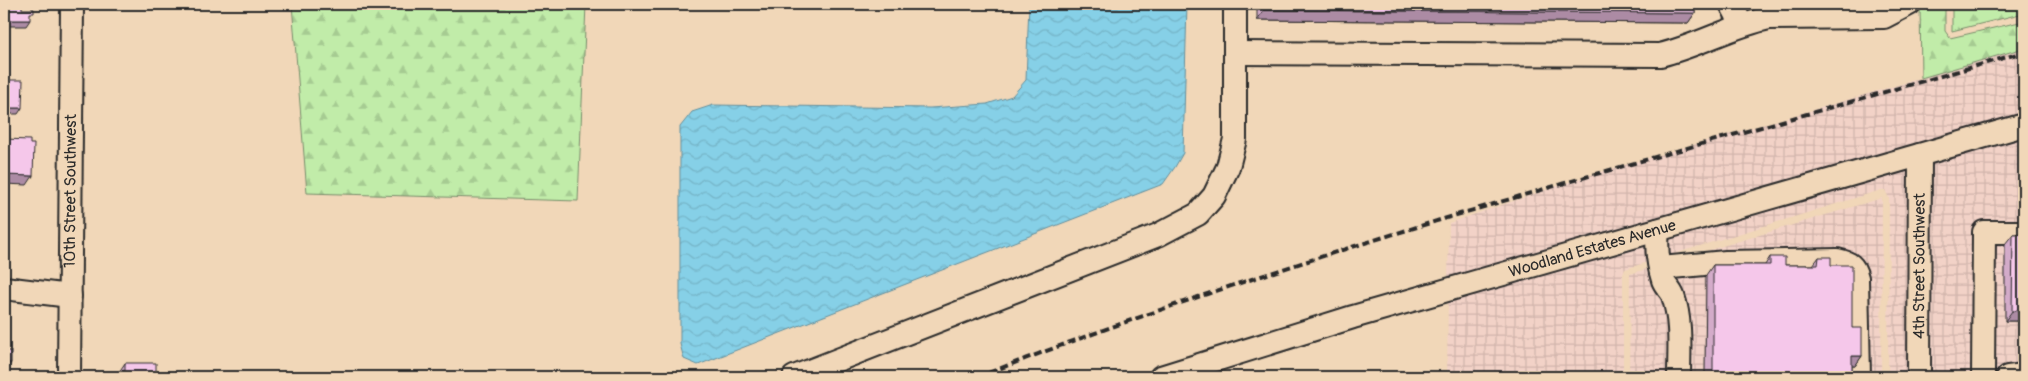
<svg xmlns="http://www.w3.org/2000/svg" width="2028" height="381" viewBox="0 0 2028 381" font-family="Pangolin,sans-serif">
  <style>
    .industrial { fill: url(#industrial-grid) }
    .forest { fill: url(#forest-firs); stroke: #768c6a }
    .water { fill: url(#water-waves); stroke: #628e9c }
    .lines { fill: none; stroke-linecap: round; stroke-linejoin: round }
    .minor-casing { stroke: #2b2b2b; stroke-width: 26 }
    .minor { stroke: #f1d7b8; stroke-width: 22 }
    .rail { stroke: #2b2b2b; stroke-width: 4; stroke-dasharray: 8 4; stroke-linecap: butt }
    .wall { fill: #d3abc9; stroke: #2b2b2b }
    .shaded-wall { fill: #ac8ba4; stroke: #2b2b2b }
    .building { fill: #f5c7ea; stroke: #2b2b2b }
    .labels { text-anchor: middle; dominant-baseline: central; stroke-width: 4; stroke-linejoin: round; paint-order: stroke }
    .street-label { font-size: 16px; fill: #2b2b2b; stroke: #f1d7b8 }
  </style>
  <defs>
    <pattern id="industrial-grid" width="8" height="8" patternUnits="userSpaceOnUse" patternTransform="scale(1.25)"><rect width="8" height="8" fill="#f2d2c7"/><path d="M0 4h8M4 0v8" fill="none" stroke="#d0b4ab"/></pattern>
    <pattern id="forest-firs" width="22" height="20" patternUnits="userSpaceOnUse" patternTransform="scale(1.25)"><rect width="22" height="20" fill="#c1eca9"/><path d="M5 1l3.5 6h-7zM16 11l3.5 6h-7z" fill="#a6cb92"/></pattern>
    <pattern id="water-waves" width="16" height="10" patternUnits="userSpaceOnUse" patternTransform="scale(1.25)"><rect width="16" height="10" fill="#86d0e7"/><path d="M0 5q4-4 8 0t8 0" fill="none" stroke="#74b3c6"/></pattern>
  </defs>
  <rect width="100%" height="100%" fill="#f1d7b8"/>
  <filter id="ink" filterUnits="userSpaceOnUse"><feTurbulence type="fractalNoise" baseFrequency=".02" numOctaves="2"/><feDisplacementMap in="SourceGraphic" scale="10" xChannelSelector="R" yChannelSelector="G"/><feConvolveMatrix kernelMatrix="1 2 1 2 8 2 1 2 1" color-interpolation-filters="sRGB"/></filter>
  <g filter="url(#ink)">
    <path class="industrial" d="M2024 48V116L1448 281 1449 223 1584 177Z
      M2024 134V377H1927L1928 163Z
      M1912 167 1911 377H1888L1889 198 1885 190H1881L1625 269 1623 274V377H1447L1448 299Z
      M1882 198 1881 377H1629L1630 274Z"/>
    <path class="forest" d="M292 4H586L578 201 307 193Z
      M1920 4H1945V31L1950 38 2024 21V48L1921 78Z
      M1952 4H2024V13L1952 31Z"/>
    <path class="water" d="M1029 4H1187L1183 153 1175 167 1163 184 698 365 684 359 680 344V127L692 112 713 105 930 108 987 104 1012 96 1026 80Z"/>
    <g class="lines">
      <defs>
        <g id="minor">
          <path d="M1731 4 1742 25"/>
          <path d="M1235 53 1660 55C1698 46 1731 26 1769 18L1884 17 1909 4"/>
          <path d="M1658 230C1656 247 1658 264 1663 280 1665 286 1671 290 1673 296 1682 322 1679 351 1679 377"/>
          <path d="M1661 268 1726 262 1837 260C1850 263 1854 265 1857 278L1859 377"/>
          <path d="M4 288 70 296"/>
          <path id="s1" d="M69 377 72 4"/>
          <path d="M794 377 1158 235 1198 214 1214 196 1228 167 1235 139V4"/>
          <path id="s2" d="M1161 377 1353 317 2024 125"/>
          <path id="s3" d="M1919 377 1920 155"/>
          <path d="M1983 377 1984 232H2024"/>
          <path d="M2008 377 2024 375"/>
        </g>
      </defs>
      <use href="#minor" class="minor-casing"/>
      <use href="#minor" class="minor"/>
      <path class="rail" d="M978 377C1318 244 1674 154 2024 52"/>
    </g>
    <path class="wall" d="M1257 4H1695V13L1688 23 1257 20Z
      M2013 234H2024V321H2005V244Z
      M1770 257 1785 265H1813L1819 257 1831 265 1852 328 1862 356 1855 366H1852V377H1698V376H1705L1706 275 1713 265H1765Z
      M125 363 156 377H117L119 375V372Z"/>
    <path class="shaded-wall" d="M1264 10 1695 13 1688 23 1257 20Z
      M4 20H30L26 26H4Z
      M4 108H22L18 114H4Z
      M4 175 33 176 27 185 4 184Z
      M2012 311H2024V321H2005Z
      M1852 356H1862L1855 366H1845Z
      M4 362 11 363 5 371H4Z"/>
    <path class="building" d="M4 4H22V9H34V13H30V20H4Z
      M1264 4H1695V13L1264 10Z
      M4 80H23L22 108H4Z
      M4 115H7V128H4Z
      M4 139 30 140V144H34L33 176 4 175Z
      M2013 234H2024V311H2012Z
      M1770 257H1785V265H1818L1819 257H1831V265H1852V328H1862V356H1852V377H1698V376H1713V265H1770Z
      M4 325H6L5 351H11V363L4 362Z
      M125 363H156V377H122V371H125Z
      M18 375H42V377H18Z"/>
  </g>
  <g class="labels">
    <g class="street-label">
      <text stroke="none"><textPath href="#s1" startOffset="186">10th Street Southwest</textPath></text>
      <text stroke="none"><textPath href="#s2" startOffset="450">Woodland Estates Avenue</textPath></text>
      <text stroke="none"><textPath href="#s3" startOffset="111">4th Street Southwest</textPath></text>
    </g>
  </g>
  <rect width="2028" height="381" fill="none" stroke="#f1d7b8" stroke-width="20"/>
  <rect x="10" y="10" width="2008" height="361" fill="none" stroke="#2b2b2b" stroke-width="2" filter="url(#ink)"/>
</svg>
